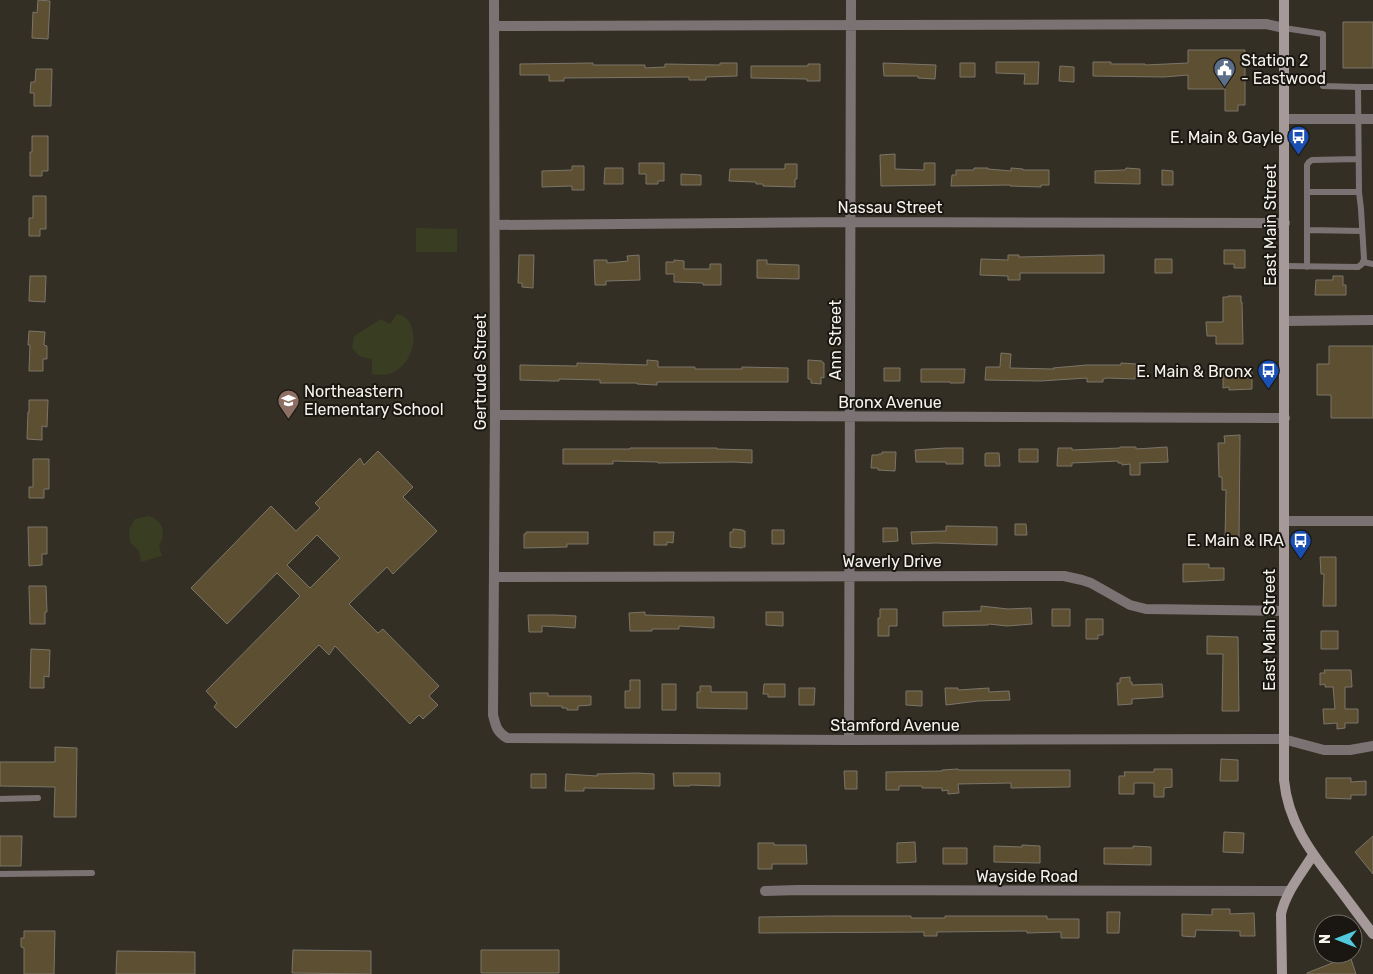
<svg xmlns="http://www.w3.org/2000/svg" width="1373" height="974" viewBox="0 0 1373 974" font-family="Rubik,sans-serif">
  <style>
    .park { fill: #393d22 }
    .building { fill: #5d4f32; stroke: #7b7569; fill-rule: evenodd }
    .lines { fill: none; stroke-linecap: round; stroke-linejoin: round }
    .lane { stroke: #7b7373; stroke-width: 6 }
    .street { stroke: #7b7373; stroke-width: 10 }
    .secondary { stroke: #a59a99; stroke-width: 10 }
    .labels { text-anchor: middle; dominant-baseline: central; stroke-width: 4; stroke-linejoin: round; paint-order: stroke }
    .poi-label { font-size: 16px; fill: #f6f3eb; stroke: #1a1712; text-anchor: end }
    .street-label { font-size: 16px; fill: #f6f3eb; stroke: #1a1712 }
  </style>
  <rect width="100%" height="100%" fill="#342f24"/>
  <path class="park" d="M416 228 457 229V252H416Z
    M397 314C426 318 416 383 372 374V359L359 356 352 348 354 336 381 319 390 324Z
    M149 516C163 521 167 533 159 546L162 556 141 562 139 551 130 542 129 530 135 519Z"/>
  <path class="building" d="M38 0 50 1 48 39 32 38 33 12 37 13Z
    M1343 22H1373V68H1343Z
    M1188 50H1245V105H1238V111H1225V89H1188V75L1164 77 1093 76V62H1111V64H1145V65L1188 63Z
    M996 62H1039L1038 84H1024L1025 74 996 73Z
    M593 63V65H645V68L665 67V64L720 65V63H737V76L706 77V80H689V77L564 78V81H549V75H520V64Z
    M883 63 936 65 935 79 918 78V76H884Z
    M960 63H975V77H960Z
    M808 64H820V81H807V79L751 78V66H808Z
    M1060 66 1074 67V82L1059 81Z
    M36 69H52L51 106H34V93H30L31 82H35Z
    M32 136H48V171H42V176H30V152H32Z
    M895 154V169L924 170V163H935V185L881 186 880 155Z
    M639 163H664V181H658V184H646V174H639Z
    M785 164H797V179H795V187L763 186V184H756V182L729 181 730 169H784L785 168Z
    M572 166H584V190H572V186L542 187V171L572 170Z
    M605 168H623V184H604Z
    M974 168H988V169L1011 171V168L1023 169V170H1049V185H1041V187L1010 186V185L951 186 952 175H956V170H974Z
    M1126 168 1140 169V184L1095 183V171L1125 170Z
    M1162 170 1173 171V185H1162Z
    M681 174 701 175V185H681Z
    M33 196H46V229H40V236H29V218H33Z
    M1224 250H1245V268H1234V264H1224Z
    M519 255H534L533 288 522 287V283H518Z
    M639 255 640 280 606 281V285H595L594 260H607V263L628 261 627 256Z
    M1008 255H1019V257L1104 255V273H1020V280H1008V276L980 275 981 259 1008 260Z
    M1155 259H1172V273H1155Z
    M674 260 684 261V269H710V264H721V285H703V283L674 282V274H666V262H674Z
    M757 260H767V264L799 265V279L757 278Z
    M30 276H46L45 302 29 301Z
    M1333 276H1343V285H1346V295H1315L1316 280H1333Z
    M1228 296H1241V302H1242L1243 344H1216V336H1207L1206 322H1223V297H1228Z
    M29 331 45 332 44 345 47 346V359H43V371H29L30 345H28Z
    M1329 346H1373V418H1331V395H1317V364H1329Z
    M1001 353 1011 354 1010 368 1054 369 1053 368 1087 365H1121V363L1136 364 1135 379 1107 378 1103 379V382H1087V378L1040 381 985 380 986 367H1000Z
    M647 360 658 361V367H695V369H742V367L788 368V382H657V385L637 384V383H600V380L559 379V381H553L520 380V365L577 366V363L647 365Z
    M808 360 822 361V362L824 363V378L821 377V384L811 383V379H808Z
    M884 368H900V381H884Z
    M921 369H965L964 383H950V382H921Z
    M1223 372H1252V389L1229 390V387L1223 388Z
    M29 400H48L47 427 42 426V440L27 439 28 412H29Z
    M1240 435 1239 544H1227L1228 540H1225L1226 490H1222V477H1219L1218 443H1225L1224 436Z
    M1120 447H1136V449L1167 447 1168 462 1140 463V475H1130V464L1122 465V463H1118V461L1072 463V466H1057L1058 448H1072V450L1120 448Z
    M630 448H717V449L752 450V463L734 462 658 463V462L613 461V464H563V449H630Z
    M946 448H963V464H946V462H916L915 450Z
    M1019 449H1038V462H1019Z
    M378 451 413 487 403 497 437 531 393 574 387 567 349 604 378 633 383 629 439 686 429 696 438 705 423 719 419 715 410 724 335 646 329 655 319 645 236 728 214 707 217 703 206 691 300 596 277 573 227 624 191 588 271 506 296 531 320 508 315 503 360 458 364 465ZM317 535 340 558 310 588 287 565Z
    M882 452H896L895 471 878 470V468H871L872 455H878L879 454H882Z
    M986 453H999L1000 466H985V454Z
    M33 459H49V489H44V498H29V487H33Z
    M1015 524H1026L1027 535H1015Z
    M946 526 997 527V545L935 543 912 544 911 532 946 531Z
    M28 527H47V554H42V565L29 566Z
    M883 528H897L898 541 883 542Z
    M733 529 743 530V531H745V547H742V548L730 547V532H733Z
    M772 530H784V544H772Z
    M526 532H588V544H567V547L524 548V534H526Z
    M654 532H674L673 543 667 542V545H654Z
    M1320 557H1336V606H1323L1324 574H1321Z
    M1183 564H1209V568H1224V580L1183 582Z
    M29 586H46L47 612H45V624H30Z
    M981 606 1008 609 1031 608 1032 624 1007 626 989 624 988 625 943 626V612L981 611Z
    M880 609H897V626H889V636H878V618H880Z
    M1052 609H1070V626H1052Z
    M645 612V615L714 617V628L679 626V629H652V631H630L629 613Z
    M766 612H783V626L766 625Z
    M528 615H555L576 616 575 628 542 626V632H529Z
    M1086 619H1103V635H1098V639H1086Z
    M1321 631H1338V649H1321Z
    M1207 636 1238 637 1239 711H1222L1223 654H1207Z
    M31 649 50 650 49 677 44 676V688H30Z
    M1324 670H1351L1352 687H1345V709H1358V723H1345V728L1337 729V723L1324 724 1323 709H1335L1333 687H1325V684L1320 685V673H1325Z
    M1130 677V682H1132V685L1162 684 1163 697 1132 699V704L1118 705 1117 683H1120V678Z
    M630 680H640V708H625V691H630Z
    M662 684H676V710H662Z
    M764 684H785V697H768V694H763Z
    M700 686H711V692H747V709L697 708V692H700Z
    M799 688H815L814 705H799Z
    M945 688H958V690L989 688V692L1009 691 1010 700 978 701 946 705Z
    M906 691H922V706L906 705Z
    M530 693H548V696H591V705L578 706V710H567V708H562V706H531Z
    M55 747 77 748 76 817H54L55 787 0 786V762H55Z
    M1221 759 1238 760V781H1220Z
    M958 769V770H1070V787L1011 788V783L958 784 959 793 948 794V790L942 791V788H922V786H899V790H886V772L942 771V770Z
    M1154 769H1172V787L1164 788V797H1154V783H1134V794H1119V776H1125L1124 772H1154Z
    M844 771H857V789H845Z
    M637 773 654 774V789L584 788V791H565L566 774 597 776V774Z
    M673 773H720V786L690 785V786H674Z
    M531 774H546V788H531Z
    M1326 778H1351V782L1366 781V795H1351V799L1326 798Z
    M1224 832 1244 833 1243 853 1223 852Z
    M0 836H22L21 866H0Z
    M1373 836V874L1355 852Z
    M915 842 916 862 897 863V843Z
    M758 843H774V845H806L807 864H772V869H758Z
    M1022 845 1040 846V863L994 862V846L1022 847Z
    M1133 846 1151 847V865L1104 864V848H1133Z
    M943 848H967V864H943Z
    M1212 909H1230V914L1254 913 1255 936H1240V931L1196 930 1195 937 1182 936V914L1212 915Z
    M1107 912H1120L1119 933H1107Z
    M831 916H911V918H945V916H1047V919H1079V938H1061V932L1027 933V931L937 932V936H924V932L759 933V917Z
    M24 931H55L54 974H24V948L21 947V938H24Z
    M293 950 371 951V974L292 973Z
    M481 950H559V973H481Z
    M117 951 195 952V974H116Z
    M1350 956 1356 974H1307V973Z"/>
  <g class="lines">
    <path class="lane" d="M1284 28 1323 34V86L1358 87 1359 192 1361 209 1364 259 1362 264 1358 267 1285 266
      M1358 87H1373
      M1307 192H1359
      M1307 230 1362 231
      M1363 262 1373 264
      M1307 267V165L1309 162 1312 160 1358 159
      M0 799 38 798
      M0 874 92 873"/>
    <path class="street" d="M494 0 495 415 493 715C496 727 497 732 507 738L849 740 1283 739 1324 750H1350L1373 746
      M494 26 1266 24 1284 28
      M1285 119H1373
      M495 225 850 222 1285 223
      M1285 321 1373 320
      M495 415 1285 418
      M1284 521H1373
      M494 577 1064 576 1082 580 1091 583 1130 605 1146 609 1284 611
      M849 740 851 0
      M765 891 798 890 1289 891"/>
    <path class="secondary" d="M1284 0V780C1288 821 1309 850 1334 882 1347 899 1360 917 1373 934
      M1282 974 1281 914C1286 892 1301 874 1313 855"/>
  </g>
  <defs>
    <symbol id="civic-pin" viewBox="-11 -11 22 30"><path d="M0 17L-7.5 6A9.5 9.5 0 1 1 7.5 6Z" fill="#5c6f8a" stroke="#1a1712"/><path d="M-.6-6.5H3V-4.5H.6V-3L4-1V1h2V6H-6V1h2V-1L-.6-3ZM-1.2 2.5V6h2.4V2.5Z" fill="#fff"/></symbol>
    <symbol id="bus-pin" viewBox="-11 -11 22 30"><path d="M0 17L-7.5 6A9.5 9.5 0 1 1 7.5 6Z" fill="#1a4fb4" stroke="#1a1712"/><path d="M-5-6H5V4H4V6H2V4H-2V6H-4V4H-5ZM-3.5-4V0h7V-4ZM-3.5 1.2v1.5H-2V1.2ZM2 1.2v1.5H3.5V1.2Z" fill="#fff"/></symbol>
    <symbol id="school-pin" viewBox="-11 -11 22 30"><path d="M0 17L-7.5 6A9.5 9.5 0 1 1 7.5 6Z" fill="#8d6e63" stroke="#1a1712"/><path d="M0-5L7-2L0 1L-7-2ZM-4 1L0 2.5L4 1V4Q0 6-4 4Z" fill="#fff"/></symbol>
  </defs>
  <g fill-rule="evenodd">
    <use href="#civic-pin" x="1212" y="56" width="25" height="34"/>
    <use href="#bus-pin" x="1286" y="124" width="25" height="34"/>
    <use href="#bus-pin" x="1256" y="358" width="25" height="34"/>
    <use href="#school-pin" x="276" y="388" width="25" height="34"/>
    <use href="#bus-pin" x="1288" y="528" width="25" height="34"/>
  </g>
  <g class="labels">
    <g class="poi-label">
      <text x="1241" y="60" text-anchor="start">Station 2<tspan x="1241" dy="18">- Eastwood</tspan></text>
      <text x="1283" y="137">E. Main &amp; Gayle</text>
      <text x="1252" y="371">E. Main &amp; Bronx</text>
      <text x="304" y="391" text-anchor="start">Northeastern<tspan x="304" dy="18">Elementary School</tspan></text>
      <text x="1284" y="540">E. Main &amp; IRA</text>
    </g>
    <g class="street-label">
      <text x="890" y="207">Nassau Street</text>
      <text transform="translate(1270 225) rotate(-90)">East Main Street</text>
      <text transform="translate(835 340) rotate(-90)">Ann Street</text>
      <text transform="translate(480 372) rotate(-90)">Gertrude Street</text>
      <text x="890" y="402">Bronx Avenue</text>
      <text x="892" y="561">Waverly Drive</text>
      <text transform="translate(1269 630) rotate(-90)">East Main Street</text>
      <text x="895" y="725">Stamford Avenue</text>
      <text x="1027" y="876">Wayside Road</text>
    </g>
  </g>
  <g transform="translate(1338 939) rotate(270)"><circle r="24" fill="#1a1712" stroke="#726f69"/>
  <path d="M0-4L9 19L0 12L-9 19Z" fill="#53cadc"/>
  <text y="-8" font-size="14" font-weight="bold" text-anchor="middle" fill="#f6f3eb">N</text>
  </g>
</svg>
